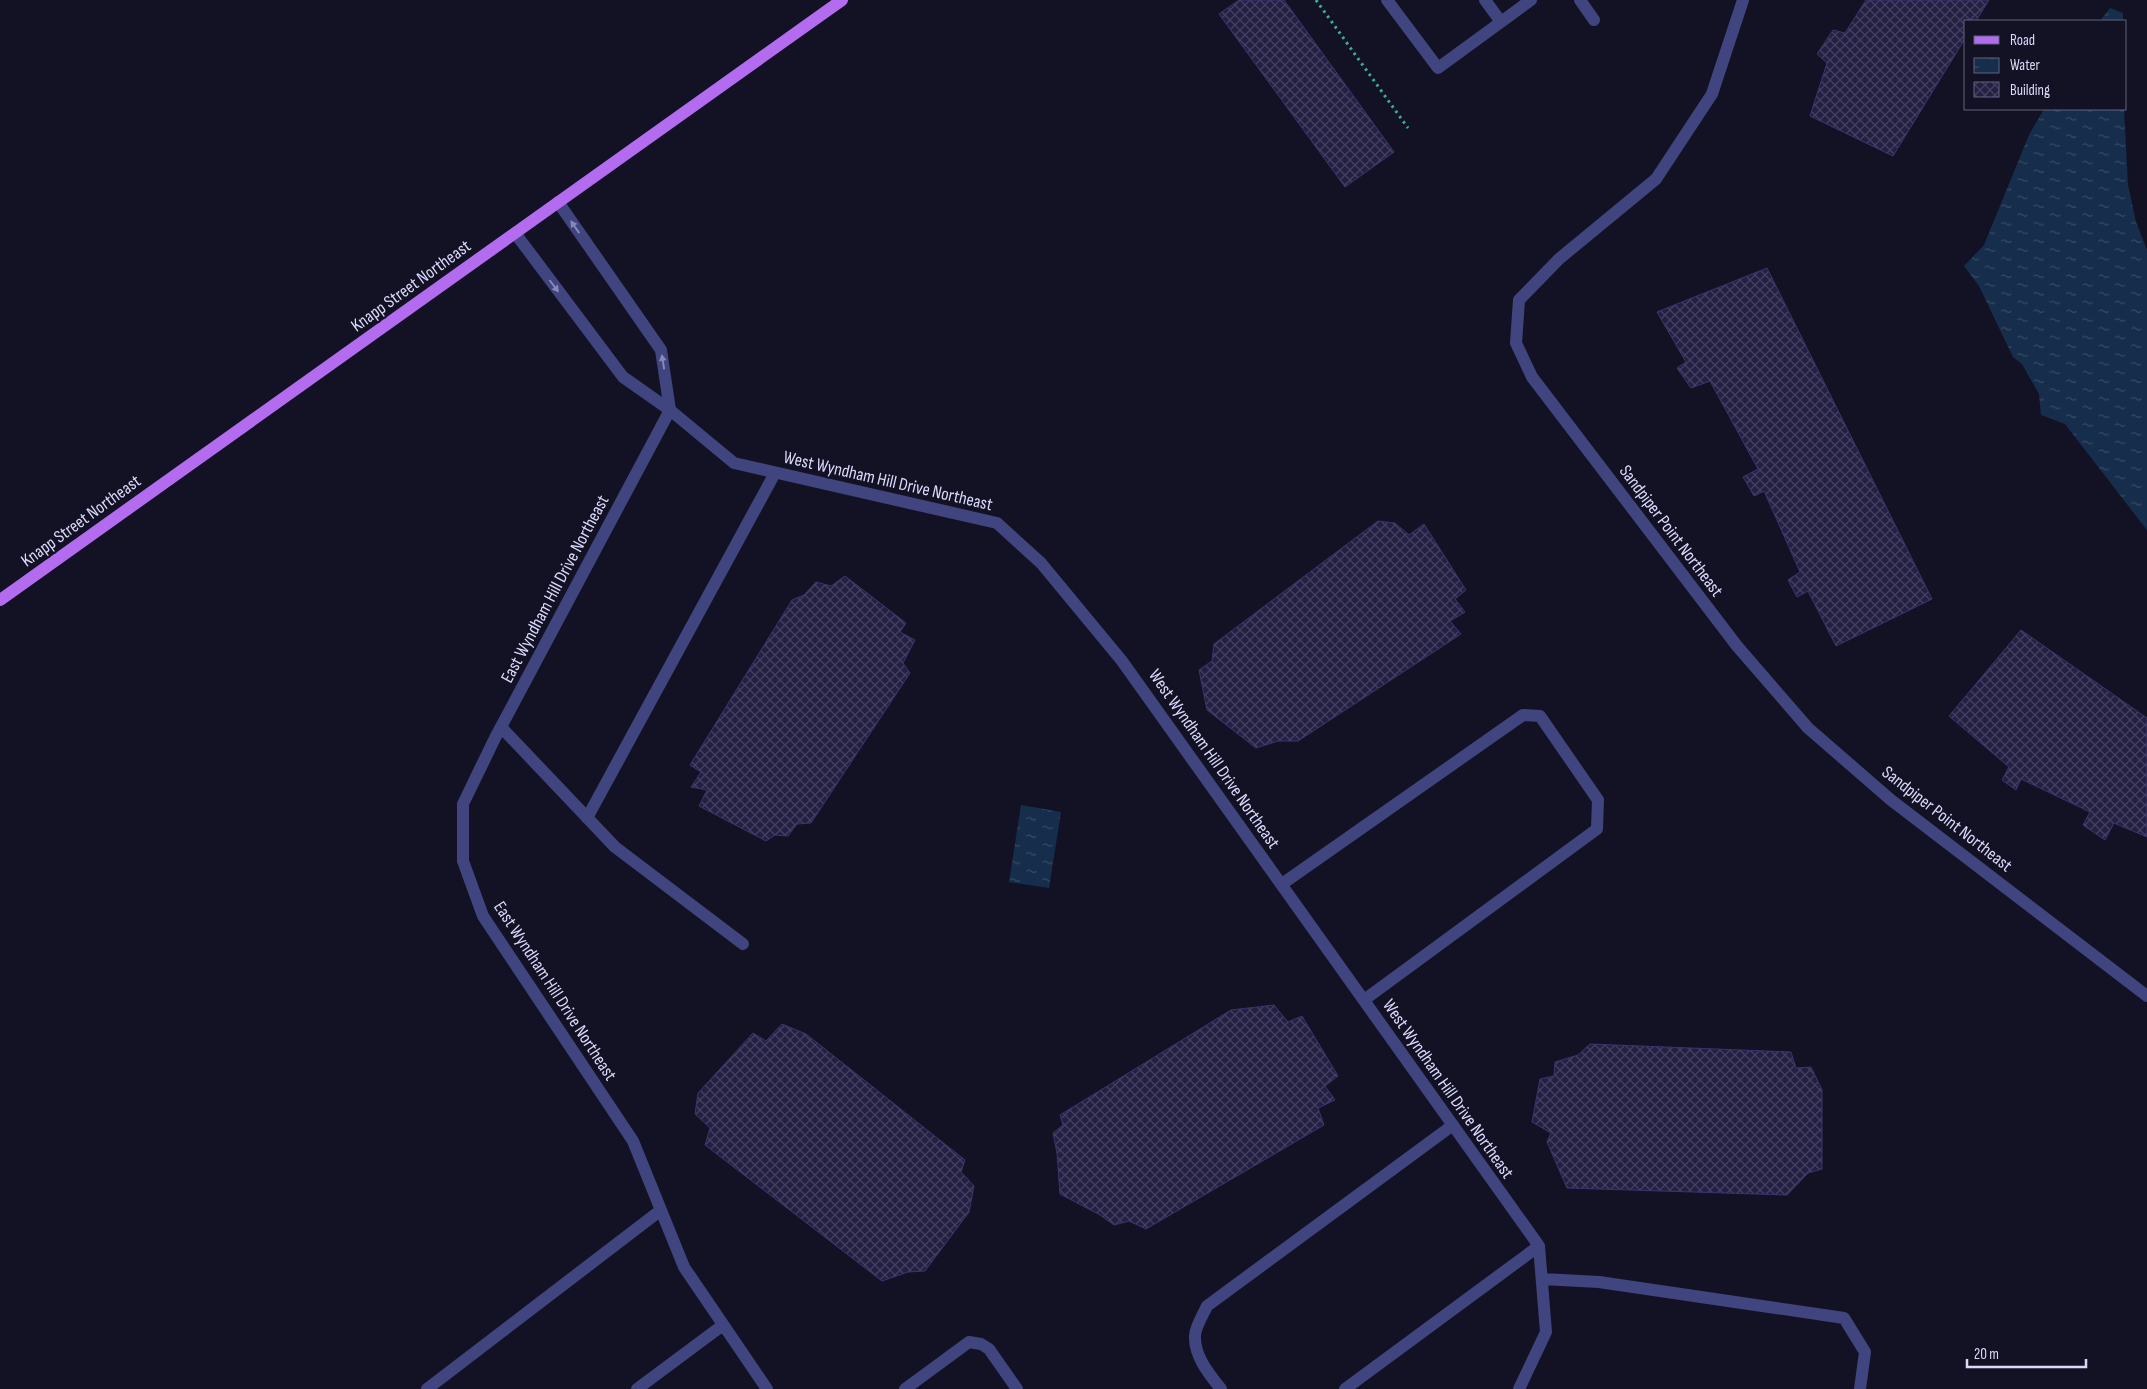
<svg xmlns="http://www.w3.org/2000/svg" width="2147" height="1389" viewBox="0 0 2147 1389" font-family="'Sofia Sans Condensed',sans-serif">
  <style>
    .water { fill: url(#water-ripples) }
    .building { fill: url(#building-cross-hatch); stroke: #3a346e }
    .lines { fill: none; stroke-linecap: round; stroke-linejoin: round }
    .path { stroke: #3cad9c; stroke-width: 3; stroke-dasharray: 2.5 4; stroke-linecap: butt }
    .minor { stroke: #41457f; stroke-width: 12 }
    .major { stroke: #b36cf0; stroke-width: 12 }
    .oneway { fill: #8688b7 }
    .labels { text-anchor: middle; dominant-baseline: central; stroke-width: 4.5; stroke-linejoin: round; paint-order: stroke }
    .street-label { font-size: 18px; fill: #dad9fb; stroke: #131225 }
  </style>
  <defs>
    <pattern id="water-ripples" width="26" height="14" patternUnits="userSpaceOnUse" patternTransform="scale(1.25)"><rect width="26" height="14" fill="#162e4b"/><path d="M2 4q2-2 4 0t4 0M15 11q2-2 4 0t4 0" fill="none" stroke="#374c66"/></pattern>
    <pattern id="building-cross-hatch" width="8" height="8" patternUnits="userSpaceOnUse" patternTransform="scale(1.25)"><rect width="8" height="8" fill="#242044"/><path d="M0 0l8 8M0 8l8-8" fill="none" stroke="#434060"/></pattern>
  </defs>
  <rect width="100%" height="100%" fill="#131225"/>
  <path class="water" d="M2110 8 2123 13V21H2100Z
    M2044 109H2124L2128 185 2136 222 2147 250V530L2065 424 2041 415 2039 394 2022 364 2013 357 1979 286 1964 266 1984 245 2029 135Z
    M1021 805 1061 812 1049 888 1009 882Z"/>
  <path class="building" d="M1239 0H1284L1394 152 1345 187 1219 14Z
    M1866 0H1989L1976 21H1966V37L1893 156 1810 116 1827 63 1817 54 1833 30 1845 33Z
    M1767 268 1932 599 1836 646 1808 591 1797 597 1788 580 1800 572 1764 491 1754 496 1743 477 1758 469 1710 381 1691 388 1677 368 1686 362 1657 312Z
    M1378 521 1395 523 1409 535 1424 524 1466 590 1455 599 1465 612 1450 621 1461 634 1298 741H1278L1256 748 1207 710 1199 670 1212 661 1214 644Z
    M845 576 906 623 900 632 915 640 903 663 910 673 811 823 797 824 788 836 775 835 766 841 699 806 707 790 691 787 701 772 690 765 792 600 804 595 816 582 831 586Z
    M2021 630 2147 718V837L2114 823 2105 840 2083 825 2090 812 2021 779 2016 790 2002 780 2009 767 1949 716Z
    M1274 1005 1288 1022 1302 1016 1338 1076 1325 1086 1335 1100 1318 1108 1324 1125 1146 1229 1129 1221 1114 1225 1100 1215 1060 1194 1057 1153 1053 1133 1063 1125 1060 1115 1231 1010Z
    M782 1024 806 1034 965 1160 961 1172 974 1186 969 1212 925 1271 908 1272 882 1281 705 1145 710 1128 695 1114 698 1093 753 1033 766 1041Z
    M1590 1044 1791 1052 1796 1068 1811 1067 1822 1090V1169L1808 1173 1787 1195 1567 1188 1547 1142 1551 1133 1532 1122 1540 1079 1554 1076 1555 1062 1578 1055Z"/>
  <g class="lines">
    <path class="path" d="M1316 0 1408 128"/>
    <path class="minor" d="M1387 0 1438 68 1501 22 1485 0
      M1580 0 1594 20
      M1743 0 1712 94 1656 179 1559 259 1519 300 1516 343 1532 377 1737 646 1808 728 1891 800 2147 996
      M1501 22 1531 0
      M558 202 661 350 670 410
      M515 233 623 377 670 410 734 463 997 523 1041 563 1122 661 1539 1246 1546 1332 1519 1389
      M670 410 495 738 463 804V861L483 916 633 1141 684 1267 767 1389
      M501 727 615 847 743 944
      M587 818 775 473
      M1282 884 1523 715 1540 716 1598 800 1597 829 1364 1000
      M1542 1279 1599 1282 1844 1318 1865 1352 1860 1389
      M427 1389 661 1210
      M637 1389 723 1325
      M905 1389 969 1342 981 1344 989 1349 1017 1389
      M1221 1389C1209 1374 1194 1356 1195 1336 1195 1327 1203 1315 1207 1306L1453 1125
      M1345 1389 1539 1246"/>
    <path class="major" d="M0 600 842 0"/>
  </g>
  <defs><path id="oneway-solid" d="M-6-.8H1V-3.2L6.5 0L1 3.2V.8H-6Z" transform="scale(1.25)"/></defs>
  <g class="oneway">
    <use href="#oneway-solid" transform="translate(575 227) rotate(-125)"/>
    <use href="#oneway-solid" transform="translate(554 286) rotate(53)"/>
    <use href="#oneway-solid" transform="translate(663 362) rotate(-99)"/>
  </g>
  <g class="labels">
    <g class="street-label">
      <text transform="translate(411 286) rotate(-36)">Knapp Street Northeast</text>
      <text transform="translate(888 481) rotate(13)">West Wyndham Hill Drive Northeast</text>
      <text transform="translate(81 521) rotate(-36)">Knapp Street Northeast</text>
      <text transform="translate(1671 531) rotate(53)">Sandpiper Point Northeast</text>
      <text transform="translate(555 589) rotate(-62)">East Wyndham Hill Drive Northeast</text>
      <text transform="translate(1214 759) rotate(55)">West Wyndham Hill Drive Northeast</text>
      <text transform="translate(1947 819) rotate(38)">Sandpiper Point Northeast</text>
      <text transform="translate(555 991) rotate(57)">East Wyndham Hill Drive Northeast</text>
      <text transform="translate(1448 1089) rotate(55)">West Wyndham Hill Drive Northeast</text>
    </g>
  </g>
  <rect x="1964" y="20" width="162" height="90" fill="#131225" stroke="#63627b"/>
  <rect x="1974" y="36" width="25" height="8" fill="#b36cf0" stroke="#63627b"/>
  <text x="2010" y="45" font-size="15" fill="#dad9fb">Road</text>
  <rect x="1974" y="58" width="25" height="15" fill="url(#water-ripples)" stroke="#63627b"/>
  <text x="2010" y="70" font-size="15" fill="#dad9fb">Water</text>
  <rect x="1974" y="82" width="25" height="15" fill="url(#building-cross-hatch)" stroke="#63627b"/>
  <text x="2010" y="95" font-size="15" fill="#dad9fb">Building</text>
  <path d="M1967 1359v8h119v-8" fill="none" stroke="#dad9fb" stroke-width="2.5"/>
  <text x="1974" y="1359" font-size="15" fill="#dad9fb" stroke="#131225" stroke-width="4" paint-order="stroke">20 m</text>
</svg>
